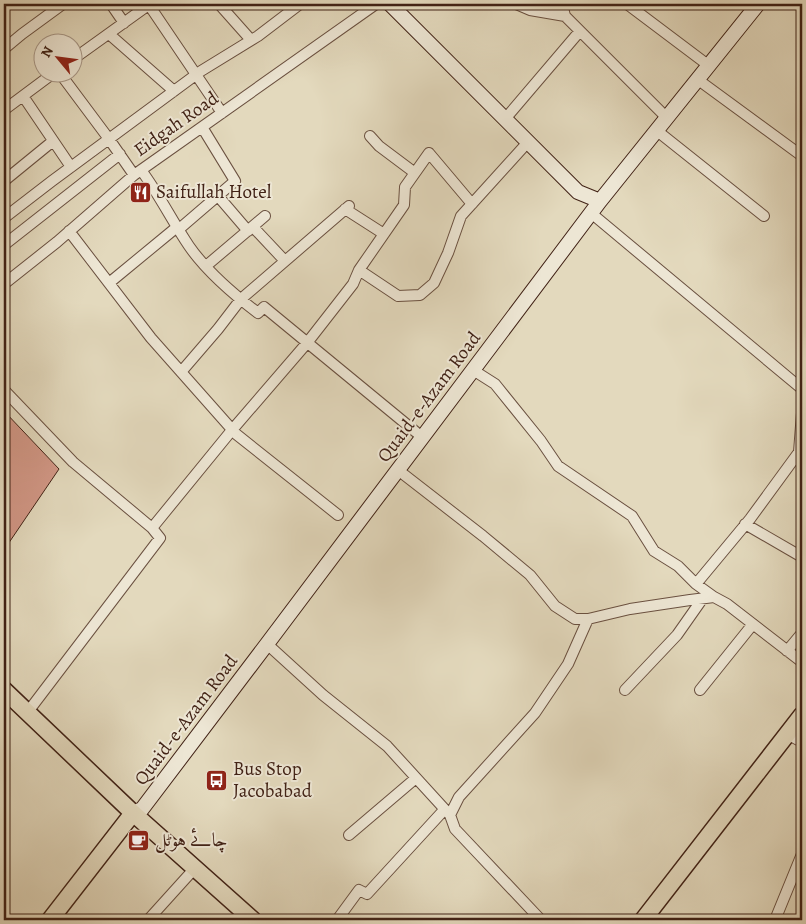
<svg xmlns="http://www.w3.org/2000/svg" width="806" height="924" viewBox="0 0 806 924" font-family="Alegreya,Amiri,serif">
  <style>
    .building { fill: #d29786; stroke: #412216; filter: url(#shadow) }
    .lines { fill: none; stroke-linecap: round; stroke-linejoin: round }
    .street-casing { stroke: #6a5040; stroke-width: 12 }
    .secondary-casing { stroke: #412216; stroke-width: 16 }
    .primary-casing { stroke: #412216; stroke-width: 19 }
    .street { stroke: #ede6d4; stroke-width: 10 }
    .secondary { stroke: #ede6d4; stroke-width: 14 }
    .primary { stroke: #e3d9bd; stroke-width: 16 }
    .labels { text-anchor: middle; dominant-baseline: central; stroke-width: 4; stroke-linejoin: round; paint-order: stroke }
    .street-label { font-size: 19px; fill: #412216; stroke: #ede6d4 }
    .poi-label { font-size: 19px; fill: #412216; stroke: #ede6d4; text-anchor: start }
  </style>
  <defs>
    <filter id="shadow"><feDropShadow dx="-4" dy="4" stdDeviation="0" flood-color="#0004"/></filter>
  </defs>
  <rect width="100%" height="100%" fill="#e3d9bd"/>
  <filter id="stains"><feTurbulence type="fractalNoise" baseFrequency=".004" numOctaves="4"/><feColorMatrix values="0 0 0 0 .2 0 0 0 0 .09 0 0 0 0 .02 0 0 0 .5 -.17"/></filter>
  <radialGradient id="worn" r=".72"><stop offset=".6" stop-color="#630" stop-opacity="0"/><stop offset="1" stop-color="#630" stop-opacity=".3"/></radialGradient>
  <path class="building" d="M4 411 59 469 4 550Z"/>
  <g class="lines">
    <defs>
      <path id="street" d="M111 4 124 23
        M219 4 251 40
        M516 4 530 10 565 16
        M562 4 565 16 666 117
        M627 4 708 65
        M149 5 222 113
        M109 34 174 91
        M4 49 22 34 63 4
        M72 60 150 4
        M59 72 109 139 134 175
        M697 79 802 156
        M23 96 71 167
        M4 110 55 72
        M505 119 580 31
        M656 130 764 216
        M370 136 379 146 415 173
        M141 170C159 194 172 221 189 246 207 272 233 294 258 313L264 307 422 437
        M4 181 53 141
        M218 196 248 231
        M345 209 384 234
        M591 213 802 389
        M4 218 52 181 201 71 258 36 300 4
        M253 227 285 261
        M178 230 235 181 202 127
        M69 231 151 338 236 434 338 515
        M4 245 120 154
        M206 266 265 216
        M359 270 398 296 420 295 434 283 448 253 461 216 528 142
        M109 283 177 227
        M4 284 57 242 134 175 376 4
        M473 370 495 384 541 441 558 466 632 516 654 551 678 566 696 584 714 597
        M181 372 218 329 241 299 349 206
        M4 390 73 462 152 528 160 538 27 713
        M398 470 483 536 530 575 555 606 575 619H588
        M745 524 802 557
        M152 528 232 430 307 343 353 284 359 270 404 205 405 187 429 153 472 204
        M696 584 750 519 799 452 802 413
        M267 644 323 695 387 746 450 815
        M787 651 802 633
        M625 690 677 635 703 598
        M700 690 753 624
        M787 734 802 742
        M349 835 416 778
        M148 920 195 868
        M337 920 359 890 367 894 444 810
        M541 920 455 829 450 815 459 797 535 713 568 664 588 619 630 609 690 600 714 597 727 604 802 662
        M775 920 802 854"/>
      <path id="secondary" d="M390 4 578 192 600 201
        M133 813 142 809 267 644 600 201 758 4"/>
      <path id="primary" d="M4 690 133 813 253 920
        M50 920 133 813
        M643 920 802 715"/>
    </defs>
    <use href="#street" class="street-casing"/>
    <use href="#secondary" class="secondary-casing"/>
    <use href="#primary" class="primary-casing"/>
    <use href="#street" class="street"/>
    <use href="#secondary" class="secondary"/>
    <use href="#primary" class="primary"/>
  </g>
  <defs>
    <symbol id="restaurant-square" viewBox="-11 -11 22 22"><rect x="-9" y="-9" width="18" height="18" rx="4" fill="#8f2418" stroke="#ede6d4"/><path d="M-5-6h1v4h1v-4h1v4h1v-4h1v5L-1.5 .5V6h-2V.5L-5-1ZM5-6V6H3V1.5H1.5Q1.5-4 5-6Z" fill="#fff"/></symbol>
    <symbol id="bus-square" viewBox="-11 -11 22 22"><rect x="-9" y="-9" width="18" height="18" rx="4" fill="#8f2418" stroke="#ede6d4"/><path d="M-5-6H5V4H4V6H2V4H-2V6H-4V4H-5ZM-3.5-4V0h7V-4ZM-3.5 1.2v1.5H-2V1.2ZM2 1.2v1.5H3.5V1.2Z" fill="#fff"/></symbol>
    <symbol id="cafe-square" viewBox="-11 -11 22 22"><rect x="-9" y="-9" width="18" height="18" rx="4" fill="#8f2418" stroke="#ede6d4"/><path d="M-5.5-4.5H6V0H3Q3 3.5 0 3.5H-2.5Q-5.5 3.5-5.5 0ZM3-3.2v2h1.7v-2ZM-6 4.5H4V6H-6Z" fill="#fff"/></symbol>
  </defs>
  <g fill-rule="evenodd">
    <use href="#restaurant-square" x="128" y="180" width="25" height="25"/>
    <use href="#bus-square" x="204" y="768" width="25" height="25"/>
    <use href="#cafe-square" x="126" y="828" width="25" height="25"/>
  </g>
  <g class="labels">
    <g class="street-label">
      <text transform="translate(176 124) rotate(-35)">Eidgah Road</text>
      <text transform="translate(429 397) rotate(-53)">Quaid-e-Azam Road</text>
      <text transform="translate(186 720) rotate(-53)">Quaid-e-Azam Road</text>
    </g>
    <g class="poi-label">
      <text x="156" y="192">Saifullah Hotel</text>
      <text x="233" y="769">Bus Stop<tspan x="233" dy="22">Jacobabad</tspan></text>
      <text x="155" y="840">چائے ہوٹل</text>
    </g>
  </g>
  <rect width="806" height="924" fill="none" stroke="#e3d9bd" stroke-width="20"/>
  <rect x="5" y="5" width="796" height="914" fill="none" stroke="#412216" stroke-width="2.5"/>
  <rect x="10" y="10" width="786" height="904" fill="none" stroke="#412216"/>
  <g transform="translate(58 58) rotate(299)"><circle r="24" fill="#ede6d4" stroke="#a89888"/>
  <path d="M0-4L9 19L0 12L-9 19Z" fill="#8f2418"/>
  <text y="-8" font-size="14" font-weight="bold" text-anchor="middle" fill="#412216">N</text>
  </g>
  <rect width="100%" height="100%" filter="url(#stains)"/>
  <rect width="100%" height="100%" fill="url(#worn)"/>
</svg>
